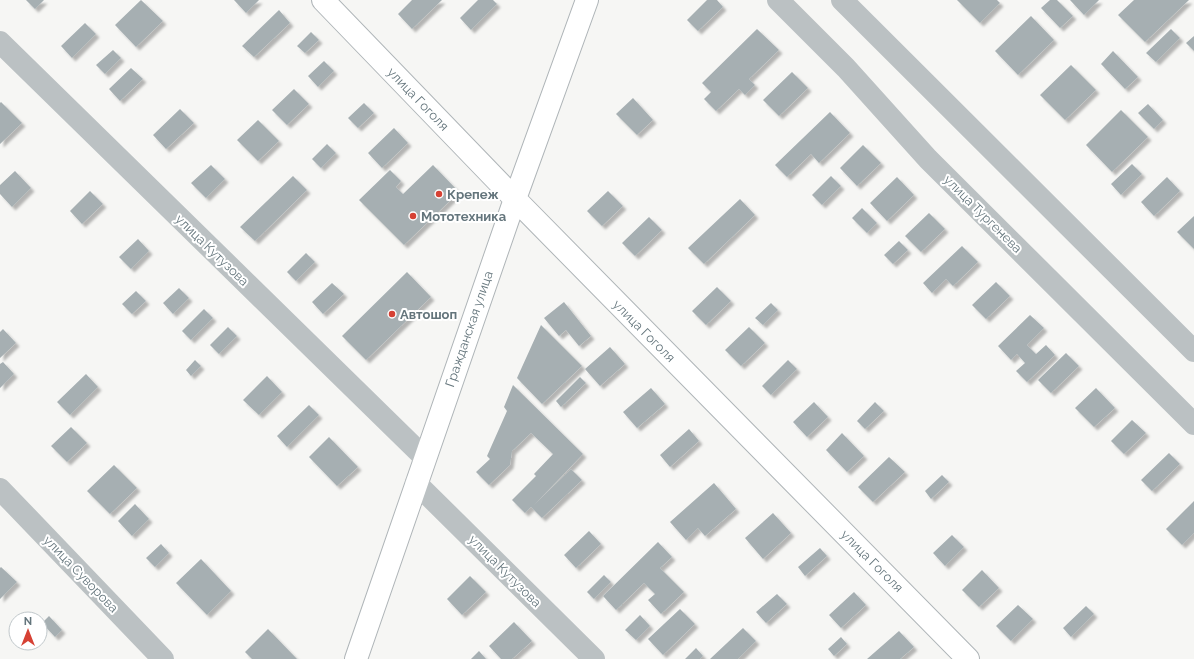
<svg xmlns="http://www.w3.org/2000/svg" width="1194" height="659" viewBox="0 0 1194 659" font-family="Raleway,sans-serif">
  <style>
    .building { fill: #a6afb2; filter: url(#shadow) }
    .lines { fill: none; stroke-linecap: round; stroke-linejoin: round }
    .major-casing { stroke: #afb5b8; stroke-width: 24 }
    .minor { stroke: #bbc1c3; stroke-width: 22 }
    .major { stroke: #fff; stroke-width: 22 }
    .poi-dot { fill: #d64134; stroke: #fff; stroke-width: 1.5 }
    .labels { text-anchor: middle; dominant-baseline: central; stroke-width: 4; stroke-linejoin: round; paint-order: stroke }
    .street-label { font-size: 13px; fill: #64757c; stroke: #fff }
    .poi-label { font-size: 13px; font-weight: bold; fill: #64757c; stroke: #fff; text-anchor: start }
  </style>
  <defs>
    <filter id="shadow"><feDropShadow dx="3.5" dy="3.5" stdDeviation="1" flood-color="#0004"/></filter>
  </defs>
  <rect width="100%" height="100%" fill="#f6f6f4"/>
  <path class="building" d="M26 0H44L35 9Z
    M141 0 163 21 136 47 115 25Z
    M234 0H259L246 13Z
    M412 0H442L412 29 398 14Z
    M478 0H493L497 4 471 30 460 18Z
    M707 0H717L723 7 698 31 687 20Z
    M957 0H997L1000 3 980 23Z
    M1050 0H1057L1073 16 1060 28 1041 8Z
    M1070 0H1099L1084 15Z
    M1134 0H1189L1145 42 1118 15Z
    M279 10 290 23 254 57 242 46Z
    M1031 16 1054 40 1018 75 995 51Z
    M85 23 96 34 72 58 61 46Z
    M757 29 779 50 749 79 755 85 745 95 739 89 716 111 704 99 711 92 702 83Z
    M1171 29 1180 38 1156 62 1146 53Z
    M311 32 319 40 305 53 297 46Z
    M1194 36V51L1186 43Z
    M113 50 121 58 105 74 96 65Z
    M1113 51 1138 77 1125 89 1101 64Z
    M324 61 334 71 318 87 308 76Z
    M1071 65 1096 90 1065 120 1040 95Z
    M131 68 143 79 120 101 109 89Z
    M792 72 808 88 779 116 763 100Z
    M294 89 309 104 287 125 272 110Z
    M633 98 653 120 637 135 616 114Z
    M1 102 22 123 0 144V103Z
    M364 103 374 113 358 128 348 118Z
    M1148 104 1163 120 1154 129 1138 113Z
    M180 109 194 123 166 149 153 135Z
    M1121 110 1148 137 1112 172 1086 145Z
    M830 112 850 133 819 163 811 154 787 177 775 165Z
    M258 120 279 141 258 161 237 140Z
    M394 128 408 143 382 168 368 153Z
    M327 144 336 153 321 168 312 159Z
    M863 145 881 163 857 186 840 168Z
    M1132 164 1142 174 1121 195 1111 184Z
    M211 165 225 179 206 198 191 183Z
    M433 165 459 192 404 245 359 200 390 170 401 181 396 187 403 194Z
    M15 171 31 188 12 207 0 194V185Z
    M293 176 307 190 255 241 240 227Z
    M831 176 841 186 822 205 812 195Z
    M897 177 914 195 887 221 870 203Z
    M1167 177 1180 191 1154 216 1141 202Z
    M90 191 103 204 82 224 70 211Z
    M608 191 623 206 602 226 587 211Z
    M740 199 755 215 704 264 688 248Z
    M862 208 877 223 867 233 852 218Z
    M929 213 945 229 921 252 905 236Z
    M1194 216V249L1177 232Z
    M649 217 662 230 635 256 622 243Z
    M138 239 149 251 131 269 119 257Z
    M899 241 908 250 893 264 884 255Z
    M962 246 978 262 953 286 946 279 932 293 923 283Z
    M306 253 315 262 296 281 287 272Z
    M407 272 431 297 366 360 342 336Z
    M996 282 1010 296 986 319 972 305Z
    M332 283 344 294 323 314 312 302Z
    M717 287 731 301 706 325 692 311Z
    M179 288 189 298 173 314 163 303Z
    M136 291 146 301 132 314 122 304Z
    M564 302 591 336 579 346 566 330 559 336 544 318Z
    M771 303 778 310 763 325 755 318Z
    M204 309 213 318 191 340 182 331Z
    M1030 315 1044 328 1027 345 1036 354 1046 345 1055 355 1027 382 1016 371 1025 363 1017 354 1011 360 998 346Z
    M541 325 582 366 542 404 517 378Z
    M228 327 237 336 219 354 210 345Z
    M749 327 765 343 741 366 725 350Z
    M3 329 16 343 0 358V332Z
    M610 347 625 364 600 386 585 369Z
    M1066 353 1079 366 1051 393 1038 380Z
    M195 360 201 366 191 376 186 370Z
    M788 360 797 369 771 395 762 386Z
    M3 362 14 374 0 388V364Z
    M86 374 98 387 70 415 57 402Z
    M267 376 282 392 259 415 243 400Z
    M580 377 586 383 561 407 556 401Z
    M513 385 583 454 534 505 571 469 582 480 542 518 531 507 525 513 512 500 536 476 534 474 553 454 531 433 512 451 510 465 489 485 476 472 490 459 487 456 507 411 504 407Z
    M651 388 665 404 637 428 623 412Z
    M1096 388 1115 408 1094 427 1075 408Z
    M814 402 828 417 807 437 793 422Z
    M875 402 884 411 865 429 857 421Z
    M309 405 319 415 287 447 277 436Z
    M1132 420 1146 433 1124 454 1111 441Z
    M71 427 87 443 67 462 51 446Z
    M689 429 699 441 670 467 660 455Z
    M842 433 864 456 847 472 826 450Z
    M329 437 358 467 337 486 309 457Z
    M1169 453 1180 464 1152 491 1141 480Z
    M889 457 905 472 873 502 858 487Z
    M114 465 137 488 110 514 87 491Z
    M942 475 949 482 931 499 925 491Z
    M714 483 736 509 705 536 698 528 686 540 670 522Z
    M1194 501V533L1182 545 1166 529Z
    M135 504 149 519 132 536 118 521Z
    M773 513 791 533 763 559 745 538Z
    M589 531 601 544 576 568 564 555Z
    M952 535 964 547 945 566 933 553Z
    M658 542 672 557 660 568 684 592 661 614 648 600 655 594 644 583 616 610 603 596Z
    M161 544 169 553 155 567 146 558Z
    M820 548 827 556 805 576 798 567Z
    M201 559 231 591 207 615 176 583Z
    M1 567 17 582 0 599V568Z
    M982 570 999 588 979 607 962 590Z
    M604 575 611 582 594 599 587 592Z
    M470 576 486 592 462 615 447 599Z
    M854 592 866 605 841 628 829 615Z
    M777 594 787 604 766 623 756 612Z
    M1018 605 1033 619 1011 641 996 626Z
    M1086 606 1094 614 1071 637 1063 628Z
    M680 609 695 624 663 655 648 639Z
    M640 615 650 626 636 640 625 630Z
    M49 616 62 630 55 637 42 623Z
    M514 622 532 641 512 659H501L489 646Z
    M743 628 756 641 738 659H710Z
    M268 629 297 659H252L245 652Z
    M899 631 914 647 900 659H867Z
    M841 637 847 644 834 656 828 649Z
    M696 648 703 656 700 659H685Z
    M479 651 486 659H471Z"/>
  <g class="lines">
    <defs>
      <path id="major" d="M323 0 515 199 968 659
        M356 659 515 199 587 0"/>
    </defs>
    <use href="#major" class="major-casing"/>
    <path class="minor" d="M778 0 846 68 928 159 1194 424
      M842 0 1194 351
      M0 42 424 457
      M416 483 594 659
      M0 489 163 659"/>
    <use href="#major" class="major"/>
  </g>
  <g class="poi-dot">
    <circle cx="439" cy="194" r="4"/>
    <circle cx="413" cy="216" r="4"/>
    <circle cx="392" cy="314" r="4"/>
  </g>
  <g class="labels">
    <g class="street-label">
      <text transform="translate(418 99) rotate(46)">улица Гоголя</text>
      <text transform="translate(983 214) rotate(45)">улица Тургенева</text>
      <text transform="translate(212 250) rotate(44)">улица Кутузова</text>
      <text transform="translate(469 329) rotate(-71)">Гражданская улица</text>
      <text transform="translate(644 331) rotate(45)">улица Гоголя</text>
      <text transform="translate(872 561) rotate(45)">улица Гоголя</text>
      <text transform="translate(505 571) rotate(45)">улица Кутузова</text>
      <text transform="translate(81 574) rotate(46)">улица Суворова</text>
    </g>
    <g class="poi-label">
      <text x="447" y="194">Крепеж</text>
      <text x="421" y="216">Мототехника</text>
      <text x="400" y="314">Автошоп</text>
    </g>
  </g>
  <g transform="translate(28 631)"><circle r="19" fill="#ffffff" stroke="#c1c8cb"/>
  <path d="M0-3L7 15L0 10L-7 15Z" fill="#d64134"/>
  <text y="-6" font-size="11" font-weight="bold" text-anchor="middle" fill="#64757c">N</text>
  </g>
</svg>
